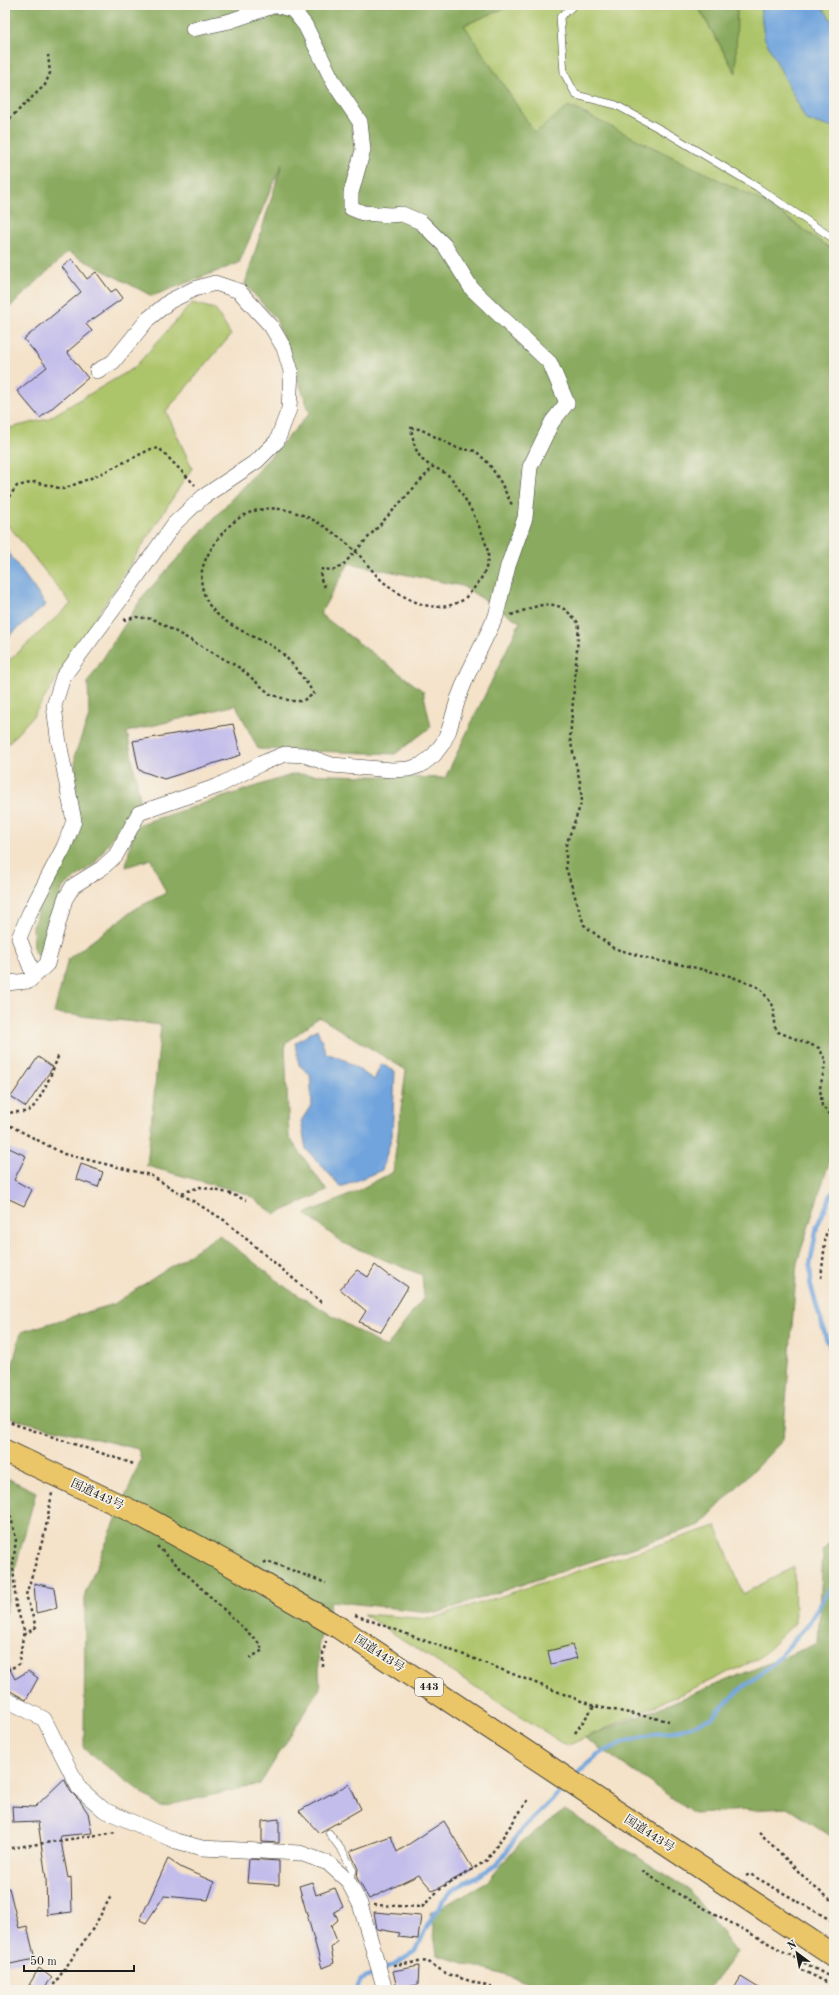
<svg xmlns="http://www.w3.org/2000/svg" width="839" height="1995" viewBox="0 0 839 1995" font-family="'Old Standard TT','Noto Serif JP',serif">
  <style>
    .green { fill: #adc56a; stroke: #647043 }
    .forest { fill: #8aaa5e; stroke: #53633d }
    .water { fill: #71a4dd; stroke: #46607c }
    .lines { fill: none; stroke-linecap: round; stroke-linejoin: round }
    .stream { stroke: #71a4dd; stroke-width: 4.5 }
    .building { fill: #c3bdeb }
    .service-casing { stroke: #3c3a36; stroke-width: 8 }
    .minor-casing { stroke: #3c3a36; stroke-width: 16 }
    .trunk-casing { stroke: #3c3a36; stroke-width: 24 }
    .path { stroke: #3c3a36; stroke-width: 2.5; stroke-dasharray: 3 3; stroke-linecap: butt }
    .service { stroke: #fff; stroke-width: 7 }
    .minor { stroke: #fff; stroke-width: 15 }
    .trunk { stroke: #ebc669; stroke-width: 22 }
    .labels { text-anchor: middle; dominant-baseline: central; stroke-width: 3.5; stroke-linejoin: round; paint-order: stroke }
    .shield { fill: #f7f3e8; stroke: #5e5c59; stroke-width: 1 }
    .shield-label { font-size: 11px; font-weight: bold; fill: #1c1c1c }
    .street-label { font-size: 12px; fill: #1c1c1c; stroke: #f7f3e8 }
  </style>
  <rect width="100%" height="100%" fill="#f7f3e8"/>
  <filter id="ink" filterUnits="userSpaceOnUse"><feTurbulence type="fractalNoise" baseFrequency=".025" numOctaves="2"/><feDisplacementMap in="SourceGraphic" scale="8" xChannelSelector="R" yChannelSelector="G"/><feConvolveMatrix kernelMatrix="1 2 1 2 8 2 1 2 1" color-interpolation-filters="sRGB"/></filter>
  <filter id="wash" filterUnits="userSpaceOnUse"><feTurbulence type="fractalNoise" baseFrequency=".012" numOctaves="4" result="noise"/><feDisplacementMap in="SourceGraphic" scale="16" xChannelSelector="R" yChannelSelector="G"/><feGaussianBlur stdDeviation="0.9" result="paint"/><feColorMatrix in="noise" values="0 0 0 0 0 0 0 0 0 0 0 0 0 0 0 0 0 1.4 0 .05"/><feComposite in="paint" operator="in"/></filter>
  <g filter="url(#wash)">
    <rect width="100%" height="100%" fill="#f4e2c9"/>
    <path class="green" d="M513 5H697L735 72 737 5H834V251L766 203 535 134 464 25Z
      M192 303 215 309 231 335 166 411 192 468 33 716 5 747V664L71 604 9 526 5 527V429L47 419 134 368Z
      M716 1526 743 1594 794 1567 795 1623 758 1659 567 1746 363 1614 431 1619Z"/>
    <path class="forest" d="M5 5H513L464 25 535 133 569 106 766 203 834 251V1147L797 1263 783 1440 700 1525 437 1613 331 1601 318 1647 320 1688 260 1784 161 1807 84 1749 85 1594 141 1459 138 1449 5 1417V1394L21 1332 114 1304 219 1235 288 1289 386 1348 424 1297 422 1275 343 1243 305 1214 345 1197 393 1172 406 1070 319 1017 285 1044 289 1137 327 1191 275 1214 247 1194 147 1166 161 1025 54 1013 68 959 135 909 166 893 151 859 126 867 134 826 294 774 445 778 520 622 462 586 349 563 320 614 423 691 431 727 395 754 258 749 236 705 127 732 141 804 121 825 94 864 63 887 40 957 34 952 33 926 40 902 77 840 75 754 89 716 88 682 143 596 310 413 276 319 245 284 282 164 239 263 152 296 68 252 5 312Z
      M697 5H737L736 73Z
      M5 1477 36 1492 10 1588 5 1616Z
      M834 1537V1838L787 1808 694 1813 585 1738 818 1643 823 1551Z
      M565 1810 689 1890 737 1952 708 1990H553L437 1955 431 1913 488 1881 520 1843Z"/>
    <path class="water" d="M760 5H821L834 24V128L806 120 764 37Z
      M5 548 46 605 5 639Z
      M317 1029 326 1053 345 1060 374 1080 381 1064 395 1071 392 1136 382 1170 341 1187 306 1149 301 1121 312 1104 310 1074 299 1065 295 1043Z"/>
    <g class="lines">
      <path class="stream" d="M834 1189 817 1226 810 1265 811 1280 810 1283 826 1338 834 1355
        M575 1776 598 1754 625 1742 654 1734 681 1730 711 1718 742 1688 774 1663 808 1624 834 1582
        M356 1990 361 1980 396 1964 416 1951 426 1928 444 1899 454 1889 497 1865 522 1829 566 1786"/>
    </g>
    <g id="blocks">
      <path class="building" d="M72 259 87 279 96 272 111 292 116 289 123 298 86 324 92 331 67 352 88 378 40 418 17 391 47 367 24 339 81 292 62 267Z
        M233 724 241 755 164 779 139 770 133 741Z
        M38 1057 53 1067 26 1107 11 1097Z
        M5 1146 26 1156 14 1180 32 1190 24 1206 5 1197Z
        M81 1164 103 1172 98 1187 76 1179Z
        M375 1265 389 1276 390 1275 408 1287 381 1332 359 1322 366 1311 340 1289 357 1270 368 1277Z
        M34 1583 54 1588 57 1608 36 1613Z
        M572 1645 577 1658 551 1664 548 1651Z
        M5 1660 15 1679 28 1671 38 1678 26 1700 5 1688Z
        M64 1779 71 1792 80 1801 88 1813 92 1833 60 1836 68 1878 71 1877 72 1912 47 1915 46 1878 38 1822 13 1823 12 1806 35 1807Z
        M349 1784 361 1809 319 1833 299 1811Z
        M279 1819V1843L262 1842V1821Z
        M444 1821 473 1869 433 1891 419 1875 369 1899 357 1878 358 1869 350 1851 391 1836 397 1852Z
        M168 1859 182 1868 214 1882 208 1900 164 1896 146 1923 140 1920Z
        M249 1859 279 1861V1885L247 1883Z
        M312 1882 316 1895 335 1888 343 1907 334 1912 338 1920 331 1926 337 1941 331 1948 334 1963 322 1968 299 1886Z
        M9 1888 19 1928 27 1926 35 1959 5 1965V1889Z
        M374 1912 421 1916 418 1939 398 1937 400 1933 377 1929Z
        M419 1966 418 1985 397 1988 393 1971Z
        M39 1968 52 1978 42 1990 29 1985Z
        M741 1977 762 1990H733Z"/>
    </g>
  </g>
  <g filter="url(#ink)">
    <use href="#blocks" fill-opacity="0" stroke="#3c3a36" stroke-width="1"/>
    <g class="lines">
      <defs>
        <path id="service" d="M574 5 560 17 564 73 576 95 616 105 671 135 757 187 834 239
          M329 1833 343 1852 353 1871 348 1881"/>
        <path id="minor" d="M34 976 19 938 29 914 64 847 74 821 58 737 54 706 63 677 129 588 174 524 203 497 257 461 277 441 289 409 291 371 284 348 271 326 239 291 215 283 194 289 170 301 148 319 113 362 97 371
          M5 983 29 981 47 964 65 899 73 886 102 868 116 855 139 813 218 786 260 764 285 754 304 755 332 765 392 770 409 769 421 765 434 755 443 743 449 730 458 699 467 676 496 616 508 566 525 518 530 467 552 422 567 403 550 363 472 289 445 246 421 222 402 214 390 215 363 213 351 208V193L363 150 360 122 334 83 305 25 293 10 276 5 230 21 193 29
          M5 1699 44 1719 79 1788 104 1810 176 1841 202 1848 300 1853 328 1863 348 1881 360 1904 385 1990"/>
        <path id="trunk" d="M5 1451 144 1517 231 1565 338 1627 834 1956"/>
      </defs>
      <use href="#service" class="service-casing"/>
      <use href="#minor" class="minor-casing"/>
      <use href="#trunk" class="trunk-casing"/>
      <path class="path" d="M5 123 45 85 50 73 48 55
        M5 502 17 486 35 482 63 489 96 476 151 449 159 448 195 485
        M325 587 320 578 322 569 333 570 342 566 432 468
        M511 615C541 605 556 594 579 624L570 739 580 782 582 801 566 845V868L584 925 613 948 654 960 688 966 730 976 760 988 774 1007V1026L778 1032 819 1048 826 1061 820 1088 822 1106 834 1118
        M124 620 136 617 153 619 240 668 270 694 291 701H302L314 694C307 682 286 654 275 648 254 635 217 624 206 599 196 575 203 561 217 540 256 485 313 511 354 550 365 560 374 575 386 584 405 599 430 613 454 604 459 602 463 601 466 597 477 585 487 574 488 557 490 542 460 485 448 475 439 468 428 467 421 458 414 449 413 438 411 428L420 429 457 448 476 451 489 464 500 481 512 505
        M5 1116C13 1109 20 1114 28 1111 39 1107 55 1065 59 1054
        M5 1123 64 1154 150 1175 224 1220 322 1303
        M834 1131V1137
        M182 1193 200 1187 228 1193 246 1200
        M821 1278 826 1234 834 1217
        M5 1421 134 1464
        M5 1505 10 1513 16 1539 13 1565 16 1606 24 1630 19 1664 5 1672
        M157 1546 257 1641 263 1650 250 1658
        M264 1563 267 1561 326 1583
        M355 1615 467 1656 594 1706 669 1721
        M24 1635 36 1627 26 1595 45 1532 52 1493
        M323 1667V1653L326 1641
        M575 1733 594 1706
        M759 1832 813 1886 834 1902
        M5 1849 117 1832
        M642 1871 680 1895 834 1979
        M746 1876 750 1874 834 1922
        M374 1905 422 1907 439 1890 487 1860 528 1800
        M393 1965 427 1961 447 1974 500 1990
        M802 1970 834 1986
        M50 1990 94 1927 111 1896"/>
      <use href="#service" class="service"/>
      <use href="#minor" class="minor"/>
      <use href="#trunk" class="trunk"/>
    </g>
  </g>
  <g class="labels">
    <rect class="shield" x="415" y="1678" width="28" height="18" rx="3"/>
    <g class="shield-label">
      <text x="429" y="1687">443</text>
    </g>
    <g class="street-label">
      <text transform="translate(97 1495) rotate(25)">国道443号</text>
      <text transform="translate(379 1654) rotate(33)">国道443号</text>
      <text transform="translate(649 1834) rotate(33)">国道443号</text>
    </g>
  </g>
  <rect width="839" height="1995" fill="none" stroke="#f7f3e8" stroke-width="20"/>
  <g transform="translate(797 1953) rotate(328)" stroke="#f7f3e8" stroke-width="3" paint-order="stroke">
  <path d="M0-3L7 15L0 10L-7 15Z" fill="#1c1c1c"/>
  <text y="-6" font-size="11" font-weight="bold" text-anchor="middle" fill="#1c1c1c">N</text>
  </g>
  <path d="M24 1965v6h110v-6" fill="none" stroke="#1c1c1c" stroke-width="2"/>
  <text x="30" y="1965" font-size="12" fill="#1c1c1c" stroke="#f7f3e8" stroke-width="3" paint-order="stroke">50 m</text>
</svg>
